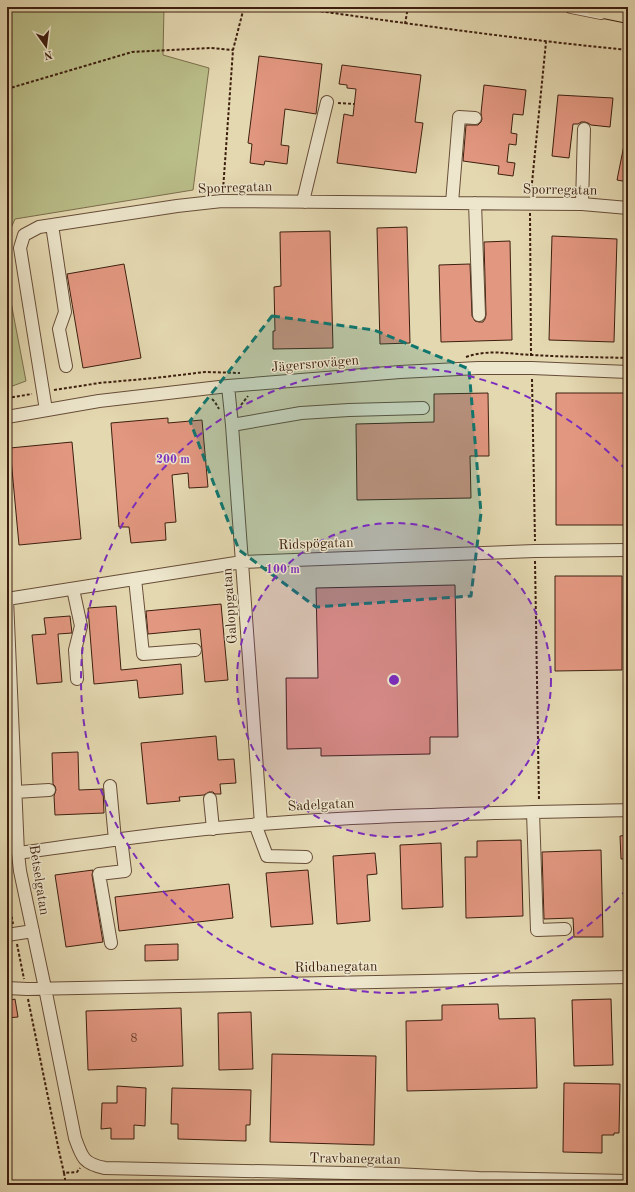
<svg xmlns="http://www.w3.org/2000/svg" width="635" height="1192" viewBox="0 0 635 1192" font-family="'Old Standard TT',serif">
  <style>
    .green { fill: #b9bd88; stroke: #7b6e4c }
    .building { fill: #e29780; stroke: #3d1f0f }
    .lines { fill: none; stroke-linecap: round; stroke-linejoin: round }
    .minor-casing { stroke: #674d38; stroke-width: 14 }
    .highway-casing { stroke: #3d1f0f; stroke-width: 20 }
    .path { stroke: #3d1f0f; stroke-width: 2; stroke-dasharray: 3 2; stroke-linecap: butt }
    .minor { stroke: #ede6cc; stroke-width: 12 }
    .highway { stroke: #e4d8b1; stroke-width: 18 }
    .marked { fill: #0f766e; fill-opacity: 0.2; stroke: #0f766e; stroke-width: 3; stroke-dasharray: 8 5; stroke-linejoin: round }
    .ring { fill: none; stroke: #7b2cbf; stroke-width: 2; stroke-dasharray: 7 5 }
    .labels { text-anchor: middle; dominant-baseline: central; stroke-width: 3; stroke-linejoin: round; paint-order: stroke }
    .number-label { font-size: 12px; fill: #663d2b }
    .street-label { font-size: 14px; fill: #3d1f0f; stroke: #ede6cc }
    .centre { fill: #7b2cbf; stroke: #ede6cc; stroke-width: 2 }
    .ring-label { font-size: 12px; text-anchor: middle; font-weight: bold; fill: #7b2cbf; stroke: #ede6cc; stroke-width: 3; stroke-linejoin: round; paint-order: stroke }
  </style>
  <rect width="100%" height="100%" fill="#e4d8b1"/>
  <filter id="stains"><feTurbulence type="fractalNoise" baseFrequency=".005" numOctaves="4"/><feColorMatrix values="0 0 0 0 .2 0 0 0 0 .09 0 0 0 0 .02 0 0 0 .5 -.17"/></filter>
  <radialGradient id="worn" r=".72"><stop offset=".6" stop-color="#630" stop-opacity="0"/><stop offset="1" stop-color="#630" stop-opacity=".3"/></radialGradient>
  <path class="green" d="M21 7H164L163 55 209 68 193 190 15 219 7 237V10Z
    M7 281 26 381 7 388Z"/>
  <path class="building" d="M259 56 322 64 316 114 285 109 281 145 289 146 287 164 265 161 264 165 250 163 252 144 248 143Z
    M342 65 421 75 415 122 423 123 416 173 337 163 344 114 353 116 356 89 347 88V85L339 84Z
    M484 85 526 90 523 115 513 114 511 133 517 134 516 145 509 144 507 162 515 163 513 176 498 174 499 166 463 161 466 125H478L481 122 482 119 481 113Z
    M558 95 613 98 610 127 591 125 588 123 585 122H581L578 124H573L569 158 552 156Z
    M624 145H628V182L617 180Z
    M407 227 410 343 380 344 377 228Z
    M330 231 333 348 273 349V331H275L274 287 281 286 280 232Z
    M552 236 617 239 614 342 549 340Z
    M510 241 512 340 441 342 439 265 470 264 472 316 475 321 479 322H483L485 319 486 315 484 242Z
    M124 264 141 358 83 368 67 274Z
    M488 393 489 456H470L471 498 357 500 356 424 434 422V394Z
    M556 393H628V525H556Z
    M168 418V423L202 420 208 487 189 488 188 473 172 475 176 522 165 523 166 540 131 543 129 527H119L111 423Z
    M72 442 81 539 19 545 10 448Z
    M555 576H622V670L555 671Z
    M455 585 458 737H430V754L321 756V748L287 749 286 678H318L316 588Z
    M221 604 228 680 205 682 200 629 148 634 146 611Z
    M116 606 121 670 181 664 183 694 139 698 137 680 94 684 88 608Z
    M70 616 72 633 58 634 62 682 37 684 32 635 46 634 44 618Z
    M216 736 218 760 234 759 236 783 220 784 221 794H215L213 792H209L204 795 179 797 180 801 147 804 141 743Z
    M78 752 79 790 103 789 104 813 55 815 54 796 56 790 55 786 53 784 52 753Z
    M628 835V859H621L620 836Z
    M521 840 523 916 466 918 465 857H477V841Z
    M441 843 443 907 402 909 400 845Z
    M601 850 603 937H574L573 918 544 919 542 852Z
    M375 853 377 874 367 875 370 921 337 924 333 856Z
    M93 870 92 875 103 942 66 947 55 875Z
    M308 870 313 924 271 927 266 873Z
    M229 884 233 918 119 931 115 897Z
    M178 944V960L145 961V945Z
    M15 999 18 1017 7 1018V1001Z
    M611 999 613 1065 574 1066 572 1000Z
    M498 1004 499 1019 535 1018 537 1088 407 1091 406 1021 442 1020V1005Z
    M181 1008 183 1066 88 1070 86 1011Z
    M251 1012 253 1069 219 1070 218 1013Z
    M272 1054 376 1056 374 1145 270 1142Z
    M564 1083 620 1084 619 1133H614V1135H602V1153L563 1152Z
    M117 1086 146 1088 145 1126 134 1125V1139H111V1128L101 1129 102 1103H117Z
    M172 1088 251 1090 250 1125H246V1141L178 1139V1124H171Z"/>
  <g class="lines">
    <defs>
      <path id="minor" d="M571 7 601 13
        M305 202 304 197 327 102
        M452 203 459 117 475 118
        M475 203 479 315
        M582 204 584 129
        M52 225 65 312 59 329 66 366
        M228 386 232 425 261 824
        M46 410 20 248 24 235 39 227 177 206 222 201 582 204 628 208
        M7 417 99 401 228 386 400 372 478 368H532L628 372
        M232 425 301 413 349 410 423 408
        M135 579 143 654 195 650
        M73 589 81 626 75 650 77 679
        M7 599 18 853 20 871 45 988 75 1138C82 1158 84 1164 105 1168L394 1174 479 1178 628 1181
        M7 599 242 562 535 551 628 550
        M110 786 115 840
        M15 792 49 790
        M210 799 213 829
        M533 812 537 930 565 929
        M255 824 267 856 306 857
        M18 853C99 842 180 830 262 824 384 814 506 813 628 810
        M7 935 33 931
        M111 943 99 874 125 871 121 839
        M7 988 27 989 628 977"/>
      <path id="highway" d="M594 7 628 14"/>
    </defs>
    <use href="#minor" class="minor-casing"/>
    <use href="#highway" class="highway-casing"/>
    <path class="path" d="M291 7C403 23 515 39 628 50
      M405 24 408 7
      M7 89 132 52 211 48 233 50
      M338 103 354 104
      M223 190 233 50 244 7
      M531 193 546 42
      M530 213 531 357
      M466 357C488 349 510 354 533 355 564 357 596 357 628 358
      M532 379 535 541
      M54 390 99 383 155 378 205 372 240 373
      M7 398 32 394
      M212 399 215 402 219 409
      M241 405 248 396
      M535 561 539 801
      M7 892 13 924
      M17 944 24 979
      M28 999 59 1151 64 1173 77 1172 80 1168
      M64 1173 66 1185"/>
    <use href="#minor" class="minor"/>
    <use href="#highway" class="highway"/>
  </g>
  <path class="marked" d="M272 316 374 330 469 369 481 513 471 596 316 607 239 550 190 421Z"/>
  <circle cx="394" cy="680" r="157" fill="#7b2cbf" fill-opacity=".12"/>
  <g class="ring">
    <circle cx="394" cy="680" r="157"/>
    <path d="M627 889A313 313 0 1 1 627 471"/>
  </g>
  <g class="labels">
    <g class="number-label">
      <text x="134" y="1039">8</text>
    </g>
    <g class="street-label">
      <text transform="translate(235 188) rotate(-2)">Sporregatan</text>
      <text transform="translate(560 190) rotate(1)">Sporregatan</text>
      <text transform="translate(315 364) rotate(-5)">Jägersrovägen</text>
      <text transform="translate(316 544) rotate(-2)">Ridspögatan</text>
      <text transform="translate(230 606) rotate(-94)">Galoppgatan</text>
      <text transform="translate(321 805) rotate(-3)">Sadelgatan</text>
      <text transform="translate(39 880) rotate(81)">Betselgatan</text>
      <text transform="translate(336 967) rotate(-1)">Ridbanegatan</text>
      <text transform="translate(355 1159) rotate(1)">Travbanegatan</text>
    </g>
  </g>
  <circle cx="394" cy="680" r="6" class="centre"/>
  <g class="ring-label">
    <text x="173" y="463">200 m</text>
    <text x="283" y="573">100 m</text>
  </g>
  <rect width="635" height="1192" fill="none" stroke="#e4d8b1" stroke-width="24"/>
  <rect x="8" y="8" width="619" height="1176" fill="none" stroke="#3d1f0f" stroke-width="2"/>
  <rect x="12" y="12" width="611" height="1168" fill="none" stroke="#3d1f0f"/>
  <g transform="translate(46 46) rotate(166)" stroke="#ede6cc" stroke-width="3" paint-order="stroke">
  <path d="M0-3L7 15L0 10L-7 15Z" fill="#3d1f0f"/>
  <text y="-6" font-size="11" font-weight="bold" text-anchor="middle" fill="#3d1f0f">N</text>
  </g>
  <rect width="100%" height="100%" filter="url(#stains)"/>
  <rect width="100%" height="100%" fill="url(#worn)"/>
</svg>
